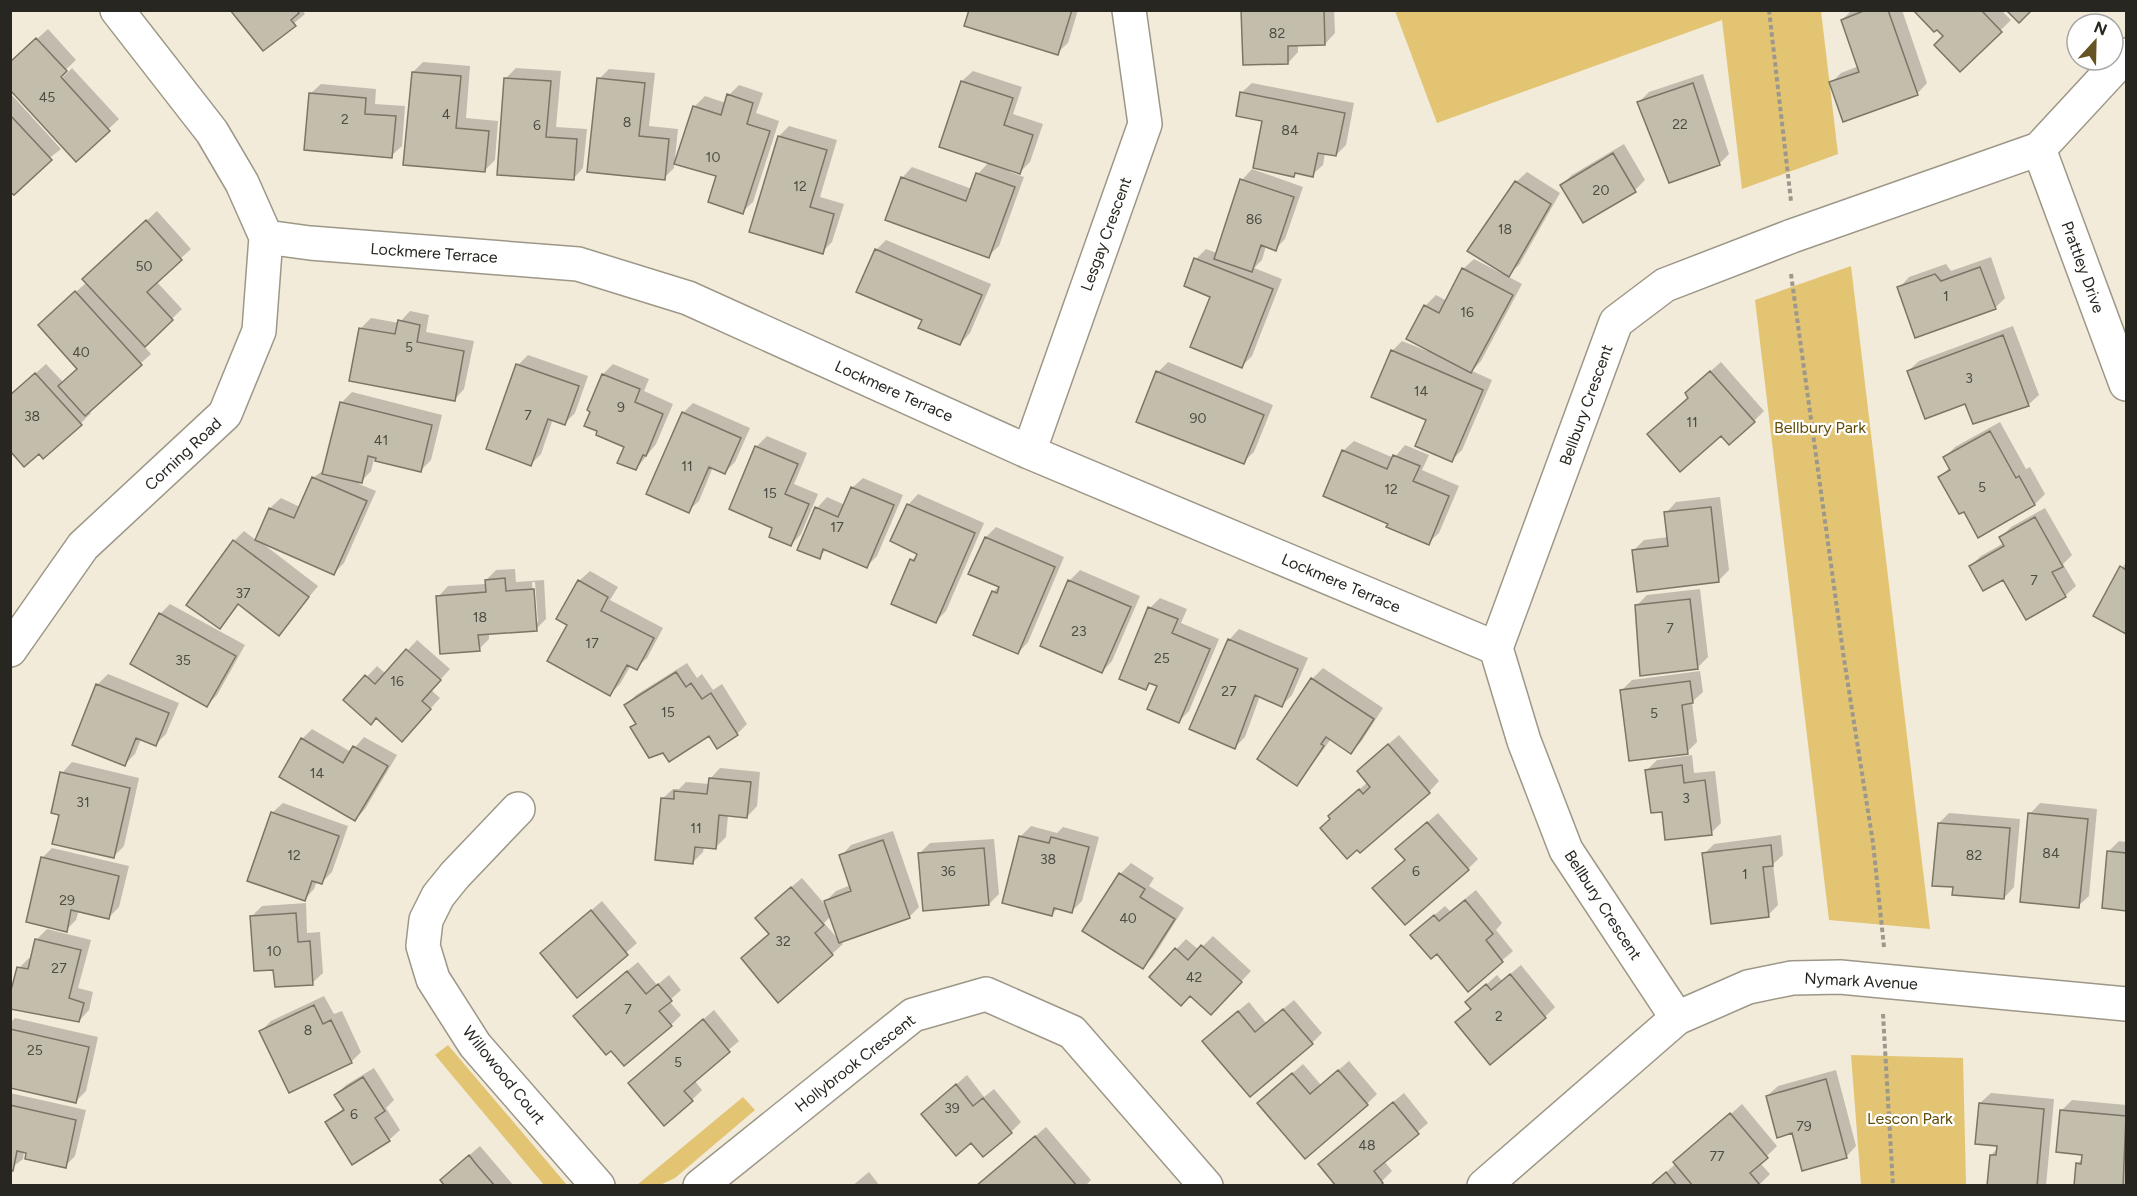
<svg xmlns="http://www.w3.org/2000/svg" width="2137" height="1196" viewBox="0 0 2137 1196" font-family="Figtree,sans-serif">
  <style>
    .green { fill: #e2c473 }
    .shadow { fill: #0003; fill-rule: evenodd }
    .building { fill: #c3bdac; stroke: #7b7566; stroke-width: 1.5 }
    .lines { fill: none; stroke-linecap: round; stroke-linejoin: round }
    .street-casing { stroke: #9d9787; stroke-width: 36 }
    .secondary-casing { stroke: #9d9787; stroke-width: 36 }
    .path { stroke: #9d988c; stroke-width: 4; stroke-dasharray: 4.5 3; stroke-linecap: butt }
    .street { stroke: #fff; stroke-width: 33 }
    .secondary { stroke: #fff; stroke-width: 33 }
    .labels { text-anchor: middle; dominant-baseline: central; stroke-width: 4.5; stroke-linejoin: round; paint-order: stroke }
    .number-label { font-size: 14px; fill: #4f4c43 }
    .street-label { font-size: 16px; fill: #282620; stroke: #fff }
    .park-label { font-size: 16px; fill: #624e08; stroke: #fff }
  </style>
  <rect width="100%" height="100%" fill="#f2ebda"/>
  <path class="green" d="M1395 11H1821L1838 154 1742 189 1722 20 1437 123Z
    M1851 266 1930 929 1829 920 1755 300Z
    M448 1045 567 1185H544L435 1055Z
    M1851 1055 1963 1058 1966 1185H1861Z
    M743 1097 755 1110 675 1178 660 1185H637Z"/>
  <path class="shadow" d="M232 10H302L305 14 263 49Z
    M970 10H1078L1068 43 1057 53Z
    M1243 10H1334L1335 33 1325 44 1298 45V52L1288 63Z
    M1852 10H1902L1927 83 1917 94 1831 83 1841 73 1859 66 1842 20Z
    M1915 10H2001L2011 20 1960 70 1945 36Z
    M48 29 76 60 60 75 62 78 72 68 119 119 76 160 10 63Z
    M423 62 470 66 466 118 498 121 495 160 485 170 413 72Z
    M516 68 561 71 556 127 587 129 583 168 573 179 506 78Z
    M609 69 655 73 649 126 678 129 674 168 664 178 599 79Z
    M973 71 1022 87 1013 114 1043 124 1030 162 1020 172 1011 169 1010 172 1024 177 999 246 988 256 902 178 912 167 972 189 978 174 989 162 941 146 962 81Z
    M1703 74 1729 154 1719 164 1639 102 1649 92Z
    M1252 83 1354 103 1346 145 1336 155 1325 153 1323 165 1312 175 1297 172 1294 175 1264 120 1241 93Z
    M321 84 376 89 375 104 405 106 402 146 391 156 310 94Z
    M739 85 763 93 756 113 779 121 753 202 742 212 718 175 694 107 705 96 726 103 729 95Z
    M10 93 61 149 10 189Z
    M789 126 837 140 820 197 844 204 832 242 822 252 779 136Z
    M1624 144 1645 180 1635 190 1583 221 1561 185 1572 175Z
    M1252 169 1303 187 1285 239 1275 249 1266 246 1262 260 1254 268 1282 279 1252 356 1242 366 1196 259 1206 249 1217 253 1242 180Z
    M1527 172 1560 193 1519 265 1507 276 1522 284 1481 361 1472 371 1492 380 1462 450 1452 460 1392 351 1402 341 1427 351 1428 349 1408 339 1425 306 1436 295 1447 301 1463 269 1474 259 1501 273 1516 182Z
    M157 211 191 249 156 281 182 309 144 346 151 354 88 411 91 413 80 424 39 452H13L10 456V396L46 364 64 383 78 369 50 315 87 282 94 269Z
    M886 240 991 284 970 333 960 344 924 319 876 250Z
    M1991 257 2005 298 1995 308 1899 288 1909 277 1946 264 1951 271Z
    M410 311 429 315 426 332 474 341 464 389 454 400 361 328 371 318 399 323Z
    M2013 326 2039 395 2028 405 1966 402 1908 371 1919 361Z
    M528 355 588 376 575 413 565 423 553 419 541 454 531 464 518 365Z
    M1168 362 1273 405 1254 452 1243 462 1158 372Z
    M1721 362 1764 411 1754 421 1690 397 1697 383Z
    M613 364 649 379 644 391 673 404 656 444 636 469 626 446 599 430 592 411 589 410 603 374Z
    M352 392 442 415 431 460 420 471 374 459 371 471 359 484 376 491 344 563 334 573 258 540 318 586 279 634 240 603 220 627 234 541 244 531 256 540 270 508 281 498 300 507 313 478 325 469 341 403Z
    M693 403 750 428 735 462 725 472 713 467 699 501 688 511 683 413Z
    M2000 422 2026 469 2030 467 2045 494 2035 504 1964 510 1940 477 1950 467 1945 457 1955 447Z
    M767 436 807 453 794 484 818 494 801 534 791 545 774 527 756 447Z
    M1354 441 1394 458 1405 445 1429 455 1422 470 1459 486 1439 533 1428 543 1325 496 1343 451Z
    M863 478 903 495 877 556 867 566 827 549 819 557 799 549 817 508 827 497 845 505 852 488Z
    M918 494 984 523 946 611 936 621 912 560 919 553 908 505Z
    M1720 497 1729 570 1719 580 1634 550 1644 540 1669 537 1666 513 1676 502Z
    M2045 508 2072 555 2063 564 2076 586 2065 596 1970 566 1981 556 2004 543 2001 537 2011 527Z
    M996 527 1064 557 1028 642 1018 653 993 592 999 586 986 537Z
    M2126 562V632L2095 615Z
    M515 569 516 582 544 580 546 619 536 629 489 633V639L479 649 438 597 448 586 486 584V580L496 570ZM532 582H535L538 622H535Z
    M1080 570 1140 596 1112 661 1102 672 1042 645 1070 580Z
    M590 571 618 587 610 600 663 628 647 658 636 668 631 665 620 684 610 694 569 624 579 581Z
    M1700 589 1708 657 1698 667 1641 674 1636 606 1647 595Z
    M1160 598 1187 609 1181 623 1219 639 1189 711 1179 721 1159 685 1151 683 1146 688 1150 608Z
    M170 604 245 645 217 695 207 705 160 614Z
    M1239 629 1308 658 1292 695 1282 705 1260 696 1245 737 1235 747 1229 640Z
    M417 640 450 669 431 690 440 698 412 729 377 717 345 700 377 666 386 674Z
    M687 663 697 678 702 674 713 690 722 684 747 724 737 734 632 728 637 723 626 705 636 695Z
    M1323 668 1383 708 1361 742 1351 752 1331 739 1297 784 1259 759 1312 679Z
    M1700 671 1703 692 1692 702 1697 742 1687 752 1622 690 1632 680Z
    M108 674 179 703 166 734 156 744 141 739 135 754 125 764 74 744 98 684Z
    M312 729 351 752 364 737 397 755 365 809 355 820 302 739Z
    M1399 735 1439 781 1429 792 1340 806 1368 782 1369 761Z
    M1692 755 1694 773 1715 771 1721 823 1711 833 1663 810 1647 770 1657 760Z
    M72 762 139 778 124 846 113 857 61 813 62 773Z
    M720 768 760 772 757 806 747 817 728 815 726 837 715 848 704 847 703 852 693 862 662 799 673 789H679L686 782 710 784V779Z
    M283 803 348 826 332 872 321 883 317 881 314 889 304 900 272 813Z
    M2040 803 2097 809 2089 896 2078 906 2030 814Z
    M1438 813 1478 859 1468 869 1406 859 1397 849Z
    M1949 813 2020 819 2014 887 2004 898 1954 886 1939 823Z
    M1031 826 1057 833 1063 827 1099 837 1082 901 1072 911 1058 908 1051 915 1004 902 1021 836Z
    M893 831 919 907 909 917 840 941 843 944 832 954 779 1001 753 948 770 933 767 908 802 878 828 908 826 901 836 891 851 885 841 856 851 845ZM831 916 839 940 824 923Z
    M1781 835 1783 855 1773 864 1778 905 1768 915 1704 854 1714 844Z
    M994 839 999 894 989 904 919 854 930 843Z
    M2119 841 2126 842V909L2103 907 2109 851Z
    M52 848 129 866 119 907 109 917 79 910 76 920 66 930 42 858Z
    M1131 863 1154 878 1149 886 1184 908 1153 957 1143 967 1084 930 1120 874Z
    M1476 890 1502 923 1496 930 1513 951 1468 990 1423 925 1445 906 1450 911Z
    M602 901 637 943 577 996 542 953Z
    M306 903 307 933 320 932 323 973 312 983 275 968 252 916 262 906Z
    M47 929 91 940 78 988 93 992 89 1010 79 1021 19 968 29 958H32L37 939Z
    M1213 936 1251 971 1221 1003 1190 994 1151 976 1186 939 1199 950Z
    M638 962 657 985 669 975 681 990 669 1001 681 1015 671 1025 585 1006Z
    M1521 965 1555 1007 1545 1017 1457 1022 1472 1008 1478 992 1497 975 1502 981Z
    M324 996 334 1014 342 1011 361 1052 351 1062 261 1031 271 1021Z
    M1294 1000 1322 1033 1312 1043 1215 1030 1249 1002 1266 1023Z
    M714 1010 739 1041 694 1080 702 1090 692 1100 630 1083Z
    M15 1018 98 1037 86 1091 76 1101 10 1087V1023Z
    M1349 1061 1377 1094 1367 1104 1270 1093 1303 1064 1321 1085Z
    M374 1068 394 1100 386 1108 400 1130 389 1140 327 1122 344 1108 336 1095 346 1085Z
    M1836 1070 1856 1146 1846 1157 1767 1096 1778 1086Z
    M967 1075 984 1097 994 1089 1021 1122 1011 1132 971 1140 923 1114Z
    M10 1093 86 1110 75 1156 65 1166 24 1151 23 1159 10 1169Z
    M1404 1093 1428 1123 1384 1161 1392 1171 1377 1186 1330 1154Z
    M1991 1093 2054 1099 2046 1186H1988L1991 1155 1998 1148 1980 1103Z
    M2072 1100 2126 1105V1186H2075L2077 1164 2083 1158 2061 1111Z
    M1742 1104 1777 1146 1760 1163 1770 1174 1758 1186H1651Z
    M1046 1127 1091 1180 1085 1186H978Z
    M480 1146 514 1186H447L452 1170Z
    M869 1172 880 1186H852Z"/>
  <path class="building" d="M230 10H297L299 13 291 20 296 26 263 51Z
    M969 10H1072L1058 55 964 26Z
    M1241 10H1324L1325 45 1288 46V64L1243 65Z
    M1866 10H1888L1918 95 1843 122 1829 82 1859 72 1841 20Z
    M1913 10H1981L2002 32 1960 72 1934 45 1943 36 1937 30 1934 32Z
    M2006 10H2032L2019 23Z
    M36 38 67 71 61 77 110 131 76 162 10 90V62Z
    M412 72 461 76 456 128 489 131 485 172 403 165Z
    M504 78 551 81 546 137 577 139 574 180 497 175Z
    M597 78 645 83 639 136 669 139 665 180 587 172Z
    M961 81 1013 98 1004 125 1033 135 1020 174 939 147Z
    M1693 83 1720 165 1669 183 1637 102Z
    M1240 92 1345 113 1336 156 1318 153 1313 177 1295 173 1294 177 1253 168 1262 121 1236 116Z
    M309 93 366 98 365 114 396 116 392 158 304 150Z
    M727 94 753 103 747 124 770 131 743 214 708 202 716 176 674 164 693 106 721 115Z
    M10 115 52 160 14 195 10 192Z
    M778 136 827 150 810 207 834 214 823 254 749 232Z
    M1613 153 1636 192 1583 223 1560 185Z
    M976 173 1015 187 989 258 885 220 901 177 966 201Z
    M1240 179 1294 197 1276 251 1261 245 1252 272 1214 259Z
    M1515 181 1551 204 1509 277 1467 251Z
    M146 220 182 260 147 292 173 320 145 347 82 279Z
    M875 249 982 295 960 345 918 328 922 320 856 292Z
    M1194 258 1273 289 1242 368 1190 347 1210 297 1184 286Z
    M1980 267 1996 309 1915 338 1897 287 1935 274 1941 281Z
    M1462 268 1513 295 1471 373 1406 339 1424 305 1439 313Z
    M75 291 142 365 85 416 58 386 77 369 38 325Z
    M398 320 420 325 417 342 464 351 455 401 349 381 359 328 395 334Z
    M2003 335 2029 406 1973 424 1965 404 1925 419 1907 371Z
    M1391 350 1483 390 1452 462 1415 446 1426 420 1371 397Z
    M516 364 579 386 565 425 548 419 531 466 486 449Z
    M1156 371 1264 415 1244 464 1136 422Z
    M1710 371 1755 422 1729 445 1721 436 1680 472 1647 434 1688 398 1685 393Z
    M35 373 82 425 43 459 39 454 24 467 10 451V395Z
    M602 374 640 389 635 402 663 414 646 456 643 455 636 470 617 463 624 447 596 435 597 431 584 426 590 412 587 410Z
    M340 402 432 425 421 472 375 461 376 458 368 456 362 483 322 474Z
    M682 412 741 438 725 474 709 467 689 513 646 494Z
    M1990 431 2016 478 2019 476 2035 505 1978 538 1964 512 1959 514 1938 477 1950 470 1943 457Z
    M755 446 798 464 785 494 809 504 791 546 769 537 772 528 729 509Z
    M1342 450 1387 469 1393 455 1420 466 1413 481 1449 496 1429 545 1386 527 1388 524 1323 496Z
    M312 477 367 501 334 575 255 540 269 508 294 518Z
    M851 487 894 505 867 568 823 549 820 559 797 550 815 507 838 517Z
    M907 504 975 533 936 623 891 604 910 559 914 561 917 554 890 541Z
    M1711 507 1719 582 1637 592 1632 550 1668 546 1664 512Z
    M2035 517 2063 567 2052 572 2066 597 2026 620 2003 580 1983 591 1969 566 2004 546 1999 537Z
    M985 537 1055 567 1018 654 973 635 992 591 997 593 999 587 968 574Z
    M233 540 309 597 279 636 238 604 220 629 186 605Z
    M2120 566 2126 570V634L2093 616Z
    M505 578 506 591 534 589 537 631 478 635 480 651 440 654 436 596 486 592 485 580Z
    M578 580 608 597 601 611 654 638 637 670 627 665 610 696 547 661 567 625 556 619Z
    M1068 580 1131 607 1102 673 1040 646Z
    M1690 599 1698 669 1640 676 1635 605Z
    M1148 607 1178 619 1172 633 1210 649 1179 723 1147 709 1157 686 1149 683 1146 690 1119 679Z
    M159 613 236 656 207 707 130 664Z
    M1228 639 1298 669 1282 707 1255 695 1235 749 1189 729Z
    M406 649 441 680 422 701 431 709 402 742 376 718 371 725 343 700 365 675 375 684Z
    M676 672 686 687 691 683 702 699 711 693 738 735 717 749 709 736 669 762 663 753 649 758 630 727 636 724 624 705Z
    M1311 678 1374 719 1351 754 1326 737 1321 744 1324 746 1297 786 1257 759Z
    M1690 681 1693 703 1682 705 1688 754 1629 761 1620 690Z
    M96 684 169 713 156 746 136 738 125 766 72 745Z
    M301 738 343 763 353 746 388 766 355 821 279 777Z
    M1388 744 1430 793 1360 853 1357 850 1347 859 1320 828 1330 819 1328 816 1359 789 1363 794 1370 787 1357 771Z
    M1682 765 1684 783 1705 780 1712 835 1665 840 1662 812 1651 813 1645 770Z
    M60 772 130 788 114 858 52 844 59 815 51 813Z
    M709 778 751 782 747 818 719 815 716 849 695 847 693 864 655 860 661 798 674 799V791L707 794Z
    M271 812 339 836 322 884 312 881 305 901 247 881Z
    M2028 813 2088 819 2079 908 2020 902Z
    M1427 822 1469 870 1405 925 1372 888 1405 860 1395 849Z
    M1938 823 2010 828 2004 899 1952 895 1953 887 1932 886Z
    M1019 836 1049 843 1051 837 1089 847 1072 913 1054 908 1052 916 1002 903Z
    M883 840 910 918 839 943 824 901 851 891 839 855Z
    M1771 845 1773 866 1763 867 1769 917 1711 924 1702 853Z
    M984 848 989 905 923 911 918 853Z
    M2107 851 2126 853V911L2102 908Z
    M41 857 119 876 109 919 71 910 67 932 26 922Z
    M1119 873 1145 889 1140 897 1175 919 1143 969 1082 931Z
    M791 887 824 925 815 933 833 955 778 1003 741 958 769 934 755 918Z
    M1465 900 1493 934 1486 940 1503 962 1468 992 1437 954 1431 959 1410 935 1434 915 1439 921Z
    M591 910 628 955 577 998 540 953Z
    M296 913 298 942 310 941 313 985 275 987 273 970 254 971 250 916Z
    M35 939 81 950 69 998 84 1003 79 1022 10 1009V994L17 967 28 969Z
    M1201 945 1242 982 1211 1015 1190 996 1181 1006 1149 977 1175 948 1188 960Z
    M627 971 646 994 658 984 672 1001 659 1011 672 1026 624 1066 611 1051 606 1055 573 1016Z
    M1510 974 1546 1018 1490 1065 1455 1022 1471 1009 1465 1002 1486 984 1491 990Z
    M314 1005 323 1024 331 1020 352 1063 289 1093 259 1031Z
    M1283 1009 1313 1044 1250 1097 1202 1041 1238 1011 1255 1032Z
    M703 1019 730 1052 684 1091 693 1101 664 1126 628 1083Z
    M10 1029 89 1047 76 1103 10 1088Z
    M1338 1070 1368 1105 1305 1159 1257 1103 1292 1073 1310 1094Z
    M363 1077 385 1111 375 1118 390 1141 352 1165 325 1122 344 1110 334 1095Z
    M1826 1079 1847 1158 1802 1171 1792 1133 1777 1138 1766 1096Z
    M956 1084 973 1106 983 1098 1012 1133 983 1157 971 1143 956 1156 921 1114Z
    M1393 1102 1419 1134 1374 1171 1383 1183 1380 1186H1336L1318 1164Z
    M1979 1103 2044 1109 2037 1186H1987L1990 1155H1996L1997 1146 1975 1144Z
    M10 1105 76 1120 66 1168 25 1159 26 1153 17 1151 13 1171H10Z
    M2060 1110 2126 1116 2123 1186H2074L2076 1163 2081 1164 2082 1155 2056 1152Z
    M1730 1113 1768 1158 1750 1173 1760 1185 1693 1186 1673 1162Z
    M1035 1136 1077 1186H976Z
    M469 1155 476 1164 495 1186H445L440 1180Z
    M1666 1172 1677 1186H1650Z"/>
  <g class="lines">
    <defs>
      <path id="street" d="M2039 149 2126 384
        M266 237 310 243 578 264 688 298 1029 452 1496 648
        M1029 452 1145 124 1129 10
        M10 650 83 546 225 414 259 331 266 237 242 183 212 132 117 10
        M518 809 455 875 438 896 426 920 423 946 433 979 475 1045 598 1186
        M1677 1018 1566 850 1524 741 1496 648 1616 322 1665 285 1792 236 2039 149 2126 55
        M700 1186 913 1015 986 994 1072 1032 1206 1186"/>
      <path id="secondary" d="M1484 1186 1677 1018 1748 987 1792 978 1840 977 2126 1004"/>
    </defs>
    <use href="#street" class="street-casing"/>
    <use href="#secondary" class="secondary-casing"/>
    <path class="path" d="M1769 10 1791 201
      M1791 274 1844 659 1873 843 1884 947
      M1883 1014 1893 1186"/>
    <use href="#street" class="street"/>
    <use href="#secondary" class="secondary"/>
  </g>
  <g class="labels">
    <g class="number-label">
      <text x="1277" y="33">82</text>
      <text x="47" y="97">45</text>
      <text x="446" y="114">4</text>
      <text x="345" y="119">2</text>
      <text x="627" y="122">8</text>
      <text x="1680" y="124">22</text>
      <text x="537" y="125">6</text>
      <text x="1290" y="130">84</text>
      <text x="713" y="157">10</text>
      <text x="800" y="186">12</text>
      <text x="1601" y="190">20</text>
      <text x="1254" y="219">86</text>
      <text x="1505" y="229">18</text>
      <text x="144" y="266">50</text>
      <text x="1946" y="296">1</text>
      <text x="1467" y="312">16</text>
      <text x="409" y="347">5</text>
      <text x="81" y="352">40</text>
      <text x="1969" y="378">3</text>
      <text x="1421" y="391">14</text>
      <text x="621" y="407">9</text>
      <text x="528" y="415">7</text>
      <text x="32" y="416">38</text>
      <text x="1198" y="418">90</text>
      <text x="1692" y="422">11</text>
      <text x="381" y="440">41</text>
      <text x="687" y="466">11</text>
      <text x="1982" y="487">5</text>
      <text x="1391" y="489">12</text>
      <text x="770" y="493">15</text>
      <text x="837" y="527">17</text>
      <text x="2034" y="580">7</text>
      <text x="243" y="593">37</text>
      <text x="480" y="617">18</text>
      <text x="1670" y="628">7</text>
      <text x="1079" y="631">23</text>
      <text x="592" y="643">17</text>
      <text x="1162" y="658">25</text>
      <text x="183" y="660">35</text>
      <text x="397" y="681">16</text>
      <text x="1229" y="691">27</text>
      <text x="668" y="712">15</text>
      <text x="1654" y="713">5</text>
      <text x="317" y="773">14</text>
      <text x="1686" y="798">3</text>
      <text x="83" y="802">31</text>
      <text x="696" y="828">11</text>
      <text x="2051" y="853">84</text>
      <text x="294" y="855">12</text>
      <text x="1974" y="855">82</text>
      <text x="1048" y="859">38</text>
      <text x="948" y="871">36</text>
      <text x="1416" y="871">6</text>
      <text x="1745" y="874">1</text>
      <text x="67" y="900">29</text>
      <text x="1128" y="918">40</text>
      <text x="783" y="941">32</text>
      <text x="274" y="951">10</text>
      <text x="59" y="968">27</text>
      <text x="1194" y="977">42</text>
      <text x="628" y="1009">7</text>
      <text x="1499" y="1016">2</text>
      <text x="308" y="1030">8</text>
      <text x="35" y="1050">25</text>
      <text x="678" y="1062">5</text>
      <text x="952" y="1108">39</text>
      <text x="354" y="1114">6</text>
      <text x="1804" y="1126">79</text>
      <text x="1367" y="1145">48</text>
      <text x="1717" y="1156">77</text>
    </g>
    <g class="street-label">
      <text transform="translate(1106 234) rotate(-70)">Lesgay Crescent</text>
      <text transform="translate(434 253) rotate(4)">Lockmere Terrace</text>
      <text transform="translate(2083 267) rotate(70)">Prattley Drive</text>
      <text transform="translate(894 391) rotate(24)">Lockmere Terrace</text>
      <text transform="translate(1586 405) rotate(-70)">Bellbury Crescent</text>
      <text transform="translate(183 454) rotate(-43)">Corning Road</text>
      <text transform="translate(1341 583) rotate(23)">Lockmere Terrace</text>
      <text transform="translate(1603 905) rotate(57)">Bellbury Crescent</text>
      <text transform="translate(1861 981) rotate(3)">Nymark Avenue</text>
      <text transform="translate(855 1063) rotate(-38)">Hollybrook Crescent</text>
      <text transform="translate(504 1075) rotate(51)">Willowood Court</text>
    </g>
    <g class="park-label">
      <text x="1820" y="427">Bellbury Park</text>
      <text x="1910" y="1118">Lescon Park</text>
    </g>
  </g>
  <rect width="2137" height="1196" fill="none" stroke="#282620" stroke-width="24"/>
  <g transform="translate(2095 42) rotate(22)"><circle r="28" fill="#ffffff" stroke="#a9a8a6" stroke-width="1.5"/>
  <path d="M0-4.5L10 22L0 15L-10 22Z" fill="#665422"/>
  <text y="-9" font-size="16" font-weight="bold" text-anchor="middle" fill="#282620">N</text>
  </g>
</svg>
